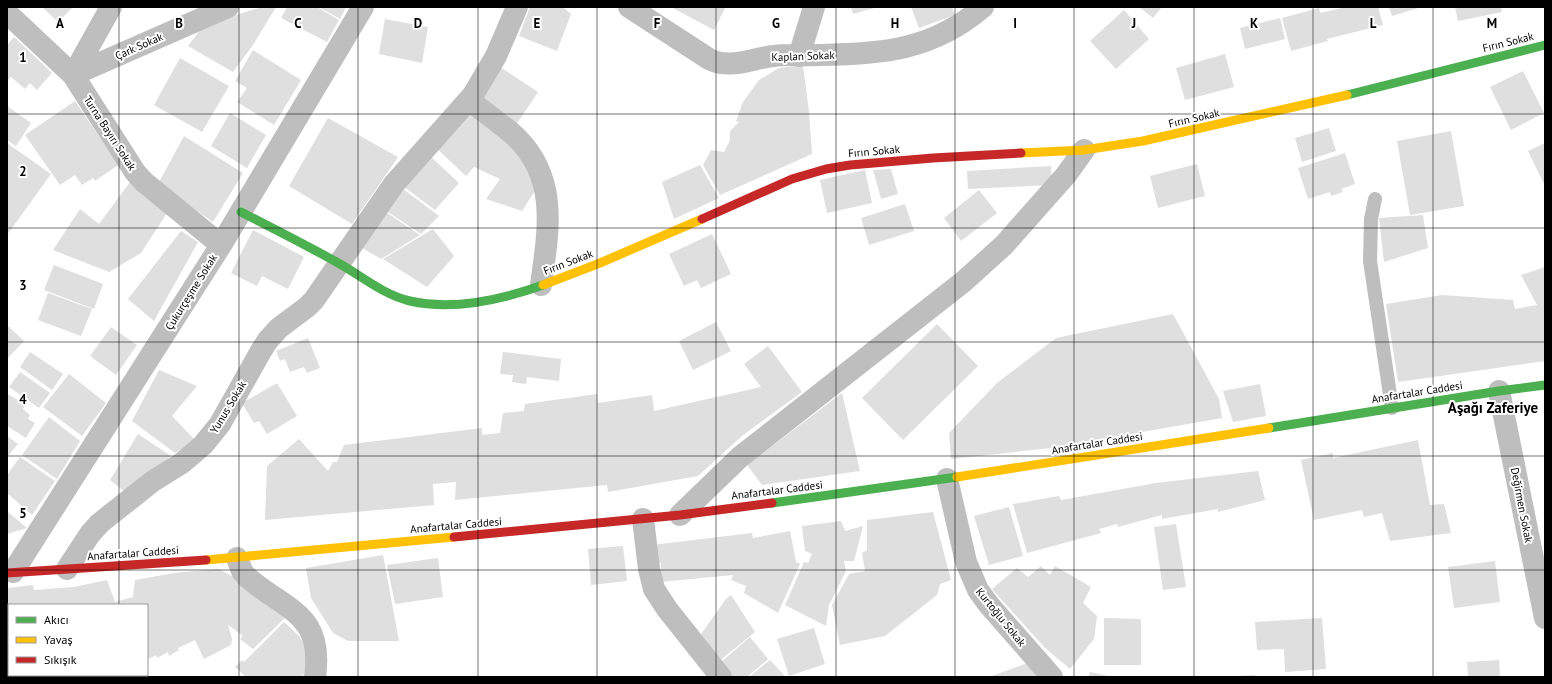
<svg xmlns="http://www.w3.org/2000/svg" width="1552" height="684" viewBox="0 0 1552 684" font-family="'PT Sans',sans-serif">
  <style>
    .building { fill: #dfdfdf }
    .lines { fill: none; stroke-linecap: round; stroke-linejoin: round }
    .lane { stroke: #bebebe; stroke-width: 14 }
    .street { stroke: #bebebe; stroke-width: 22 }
    .fast { stroke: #4caf50; stroke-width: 9 }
    .slow { stroke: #ffc107; stroke-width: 9 }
    .jam { stroke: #c62828; stroke-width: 9 }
    .grid { fill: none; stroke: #000; stroke-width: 1; stroke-opacity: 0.55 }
    .labels { text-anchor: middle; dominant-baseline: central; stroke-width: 4; stroke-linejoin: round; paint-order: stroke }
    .street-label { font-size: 11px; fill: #000; stroke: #fff }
    .district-label { font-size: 15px; font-weight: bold; fill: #000; stroke: #fff }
    .grid-label { font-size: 13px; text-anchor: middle; font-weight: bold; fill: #000; stroke: #fff; stroke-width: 4; stroke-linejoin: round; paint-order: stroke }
  </style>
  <rect width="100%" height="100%" fill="#fff"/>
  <path class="building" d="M42 7H73L58 22Z
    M262 7H276L253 45 233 72 188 46 204 25Z
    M287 7H317L339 20 327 42 281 18Z
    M319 7H346L340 19Z
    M530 7H563L571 14 557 51 519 36Z
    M671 7H723L725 8 714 30Z
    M851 7H878L853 14Z
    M911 7H952L955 15 919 28Z
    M1139 7H1162L1153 18Z
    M1346 7H1378L1383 25 1327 39 1328 41 1291 51 1282 18 1319 8 1320 13Z
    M1389 7H1422L1392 16Z
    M1455 7H1501L1502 12 1458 21Z
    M1124 10 1149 39 1116 69 1090 41Z
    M1280 18 1285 39 1245 49 1240 28Z
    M385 19 428 27 422 63 379 54Z
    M14 37 52 73 37 90 30 83 25 89 11 77 7 81V45Z
    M253 50 301 80 274 125 237 102 247 88 235 81Z
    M1225 54 1234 87 1185 100 1176 68Z
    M180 58 229 86 202 132 154 105Z
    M803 65 809 112 812 154 720 195 703 165 711 150 724 152 730 140V131L739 122 736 121 743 102 759 80 779 68Z
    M500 67 538 92 516 125 479 100Z
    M1523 71 1544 113 1511 130 1490 87Z
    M75 101 118 165 95 181 93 178 82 185 75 175 60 185 25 135Z
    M7 106 31 123 16 146 7 140Z
    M469 111 519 153 536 189 522 211 486 199 500 179 474 167 466 176 435 147Z
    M230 113 266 135 247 168 211 146Z
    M328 118 398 157 352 224 289 186Z
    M1329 128 1336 151 1302 162 1295 138Z
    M1451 131 1464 206 1410 215 1397 141Z
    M184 136 243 173 213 222 158 184Z
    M7 143 51 174 7 235Z
    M1545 143V186L1528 151Z
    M1345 153 1355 184 1341 189 1343 192 1331 196 1330 192 1308 199 1298 168Z
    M430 156 459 183 435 210 403 186Z
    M1197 164 1205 196 1158 208 1150 176Z
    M700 165 719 198 674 219 662 182Z
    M1051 166 1052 185 968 189 967 171Z
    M891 169 898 194 881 199 873 170Z
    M865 170 872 203 827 213 820 180Z
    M130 182 167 213 141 253 109 272 53 250 80 209 99 224Z
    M402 188 439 216 421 234 385 210Z
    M979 190 997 213 961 241 944 218Z
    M905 204 914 231 869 245 861 218Z
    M386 212 420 235 381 259 359 246Z
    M1423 215 1428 248 1384 262 1379 218Z
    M433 229 454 256 427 287 383 259Z
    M253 230 304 257 288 289 262 276 257 286 231 273Z
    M181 231 198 242 154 321 128 299Z
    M712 234 731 274 701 288 697 280 684 286 669 254Z
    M54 265 103 284 94 309 44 290Z
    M1545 267V361L1398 382 1386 304 1442 295 1513 300 1515 309 1537 305 1521 275Z
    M48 293 92 309 81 336 38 320Z
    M1173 314 1219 399 1222 418 1051 448 951 459 949 433 997 383 1056 338Z
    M716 322 731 351 693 370 679 341Z
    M937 324 978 366 903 440 862 398Z
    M7 325 24 341 7 359Z
    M111 327 137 345 116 375 90 356Z
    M308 338 320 368 307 373 304 367 290 372 285 359 280 361 276 351Z
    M768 346 802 392 742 436 698 476 608 492 607 485 455 500 456 482 433 484 434 505 265 520 267 466 299 439 328 471 333 462H337L344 445 482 428V435L500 433 503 413 524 411 525 404 597 394 598 403 652 395 654 411 761 387 744 364Z
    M30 352 63 374 52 390 20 367Z
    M503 352 561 359 559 381 527 377 526 384 512 382 513 375 500 374Z
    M159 370 197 386 172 416 196 441 175 453 132 421Z
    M20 372 50 393 39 408 9 387Z
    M69 374 106 403 82 436 43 407Z
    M277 383 297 416 267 434 259 421 254 423 242 403Z
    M1260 384 1266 416 1233 422 1223 391Z
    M842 393 860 471 762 485 747 465Z
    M7 394 26 404 23 409 30 415 28 419 35 423 26 438 7 426Z
    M49 417 80 441 57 479 22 455Z
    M138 434 171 456 126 493 110 480Z
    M7 436 18 444 7 457Z
    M1418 440 1430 505 1444 504 1451 533 1390 541 1382 513 1364 517 1362 510 1314 520 1301 460 1333 453V458Z
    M20 457 55 481 32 515 7 493V475Z
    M1258 471 1265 500 1218 512V509L1162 519V515L1118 527 1117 524 1099 529 1101 533 1027 553 1013 504 1059 496 1061 500 1156 483Z
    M1009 507 1023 556 989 565 974 516Z
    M7 511 27 528 7 534Z
    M933 512 951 580 940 584 937 595 885 636 840 645 832 605 849 574 865 571 862 553 867 550V520Z
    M841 521 845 531 863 526 854 561H844L846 571 829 605 826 626 785 605 804 562 808 563 812 554 805 551 802 526Z
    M1176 524 1186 587 1163 590 1154 527Z
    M790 531 796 562 800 564 778 613 744 593 746 586 731 580 733 575 661 582V563L655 564 652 545 752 533 753 538Z
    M623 546 627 581 591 585 588 549Z
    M383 555 399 641H348L333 633 311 598 306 568Z
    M438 558 443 597 395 604 387 565Z
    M1495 561 1500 602 1454 608 1448 567Z
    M1041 566 1050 575 1055 566 1091 587 1083 603 1097 616 1094 639 1070 669 1045 648 992 589 1017 568 1028 577Z
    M219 569 243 582 286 617 253 649 240 639 243 636 228 625 232 639 231 645 204 659 195 640 178 648 179 650 169 656 168 652 157 658 156 655 147 660V605H9V652H8L7 588 33 585 34 590 74 587 107 580 115 602 133 597 135 580 174 573Z
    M731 595 755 632 718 662 701 634 726 599Z
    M1104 618 1141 619V665H1104Z
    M1322 618 1326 669 1285 672 1284 649 1257 650 1255 622Z
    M284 622 299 636 307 649 306 665 303 677H246L235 667 242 660 244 662Z
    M814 628 825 664 789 676 777 639Z
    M750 637 768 659 747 677H732L720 663Z
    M770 660 784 675 783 677H749Z
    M1499 660 1500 677H1468L1467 662Z
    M1028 663 1038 677H989Z
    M1090 672 1109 676V677H1088Z
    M9 675H66L63 677H9Z
    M1255 675V677H1238V676Z"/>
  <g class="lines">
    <path class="lane" d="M1375 199 1371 219 1370 261 1392 408"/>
    <path class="street" d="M629 7 709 59C730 70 752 58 774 56 789 54 805 56 820 55 883 54 933 50 983 7
      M7 13 73 75 135 172 144 182 221 245
      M799 56 814 7
      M73 75 228 7
      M73 75 111 7
      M469 100C485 113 502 124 517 138 559 180 548 232 541 285
      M1499 391 1545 618
      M947 479 966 562 978 590 989 605 1052 677
      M680 515 740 457 963 282 1004 245 1066 175 1084 150
      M643 519 649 569 654 589 667 609 721 677
      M237 558 242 571 246 576C285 611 324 612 315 677
      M67 569 90 534 100 523 153 481 182 463 203 445 220 424 261 351 268 340 279 328 307 307 314 300 394 184 473 95 496 56 517 7
      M13 572 221 245 363 7"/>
    <path class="fast" d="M1347 95 1545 45
      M241 212C274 229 308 246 340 264 363 277 384 295 410 301 454 311 501 300 543 285
      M1269 428 1499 391 1545 385
      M772 503 957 477"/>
    <path class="slow" d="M1021 153 1084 150 1143 141 1347 95
      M543 285 600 263 702 219
      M957 477 1269 428
      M206 560 454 537"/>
    <path class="jam" d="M702 219 792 179 826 169 850 165 933 158 1021 153
      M454 537 680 515 772 503
      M7 573 206 560"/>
  </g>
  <path class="grid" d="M119 7V605M239 7V677M358 7V677M478 7V677M597 7V677M716 7V677M836 7V677M955 7V677M1074 7V677M1194 7V677M1313 7V677M1433 7V677M7 114H1545M7 228H1545M7 342H1545M7 456H1545M7 570H1545M119 675V677"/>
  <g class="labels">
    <g class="street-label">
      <text transform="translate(1508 42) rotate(-14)">Fırın Sokak</text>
      <text transform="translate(139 46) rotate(-24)">Çark Sokak</text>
      <text transform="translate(803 56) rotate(-2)">Kaplan Sokak</text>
      <text transform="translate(1194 118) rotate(-13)">Fırın Sokak</text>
      <text transform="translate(110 133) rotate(57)">Turna Bayırı Sokak</text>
      <text transform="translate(874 151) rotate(-5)">Fırın Sokak</text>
      <text transform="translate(568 262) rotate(-21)">Fırın Sokak</text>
      <text transform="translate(191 292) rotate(-58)">Çukurçeşme Sokak</text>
      <text transform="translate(1417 392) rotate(-9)">Anafartalar Caddesi</text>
      <text transform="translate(228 407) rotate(-59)">Yunus Sokak</text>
      <text transform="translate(1097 443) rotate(-9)">Anafartalar Caddesi</text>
      <text transform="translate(777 490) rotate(-7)">Anafartalar Caddesi</text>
      <text transform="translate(1522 505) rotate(79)">Değirmen Sokak</text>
      <text transform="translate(456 525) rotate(-5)">Anafartalar Caddesi</text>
      <text transform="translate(133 553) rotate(-4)">Anafartalar Caddesi</text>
      <text transform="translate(1001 617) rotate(51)">Kurtoğlu Sokak</text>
    </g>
    <g class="district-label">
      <text x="1493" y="407">Aşağı Zaferiye</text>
    </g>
  </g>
  <g class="grid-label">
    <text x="60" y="28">A</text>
    <text x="179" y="28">B</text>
    <text x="298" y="28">C</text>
    <text x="418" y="28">D</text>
    <text x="537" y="28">E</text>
    <text x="657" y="28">F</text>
    <text x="776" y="28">G</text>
    <text x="895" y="28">H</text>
    <text x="1015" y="28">I</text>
    <text x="1134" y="28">J</text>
    <text x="1254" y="28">K</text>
    <text x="1373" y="28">L</text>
    <text x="1492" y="28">M</text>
    <text x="23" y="62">1</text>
    <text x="23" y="176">2</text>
    <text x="23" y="290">3</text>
    <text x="23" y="404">4</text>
    <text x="23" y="518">5</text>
  </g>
  <rect width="1552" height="684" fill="none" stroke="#000000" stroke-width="16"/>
  <rect x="8" y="604" width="140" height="72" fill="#ffffff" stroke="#999999"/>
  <rect x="16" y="617" width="20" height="6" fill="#4caf50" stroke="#999999"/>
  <text x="44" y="624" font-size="12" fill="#000000">Akıcı</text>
  <rect x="16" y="637" width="20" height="6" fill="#ffc107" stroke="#999999"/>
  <text x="44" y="644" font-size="12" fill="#000000">Yavaş</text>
  <rect x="16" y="657" width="20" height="6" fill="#c62828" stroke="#999999"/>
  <text x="44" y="664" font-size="12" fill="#000000">Sıkışık</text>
</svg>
